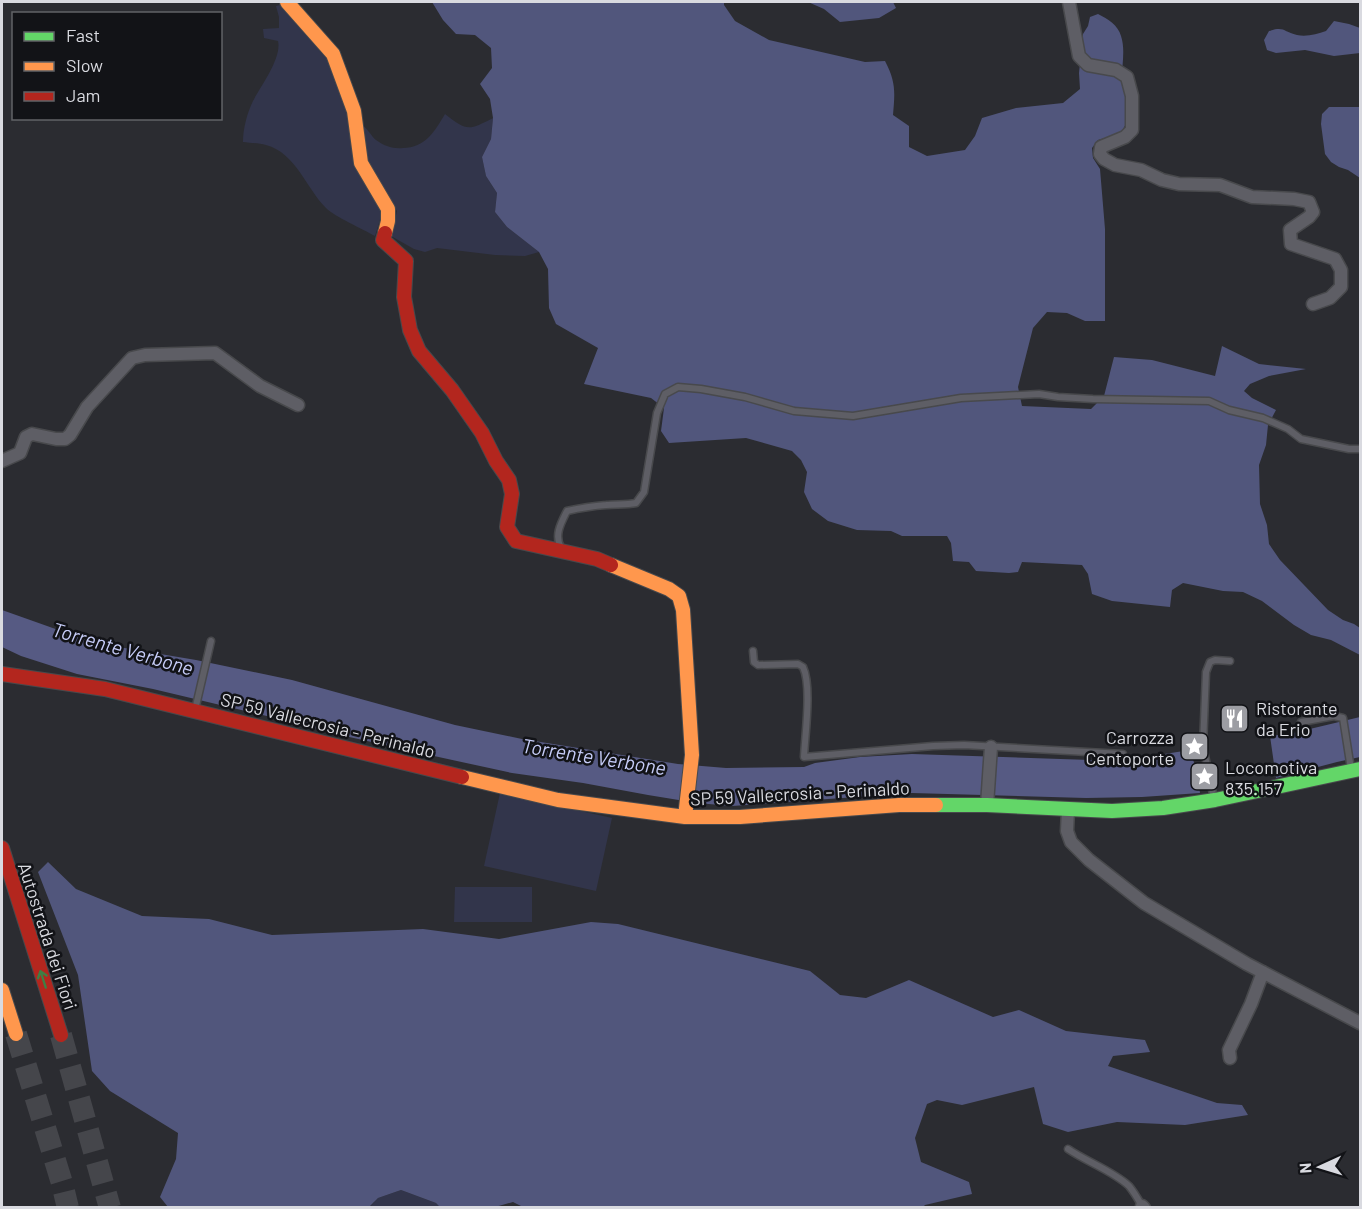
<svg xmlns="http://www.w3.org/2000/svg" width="1362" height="1209" viewBox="0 0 1362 1209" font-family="Barlow,sans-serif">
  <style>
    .green { fill: #32354b }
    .forest { fill: #51567c }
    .water { fill: #565a83 }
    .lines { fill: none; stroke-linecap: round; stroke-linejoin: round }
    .highway-tunnel { stroke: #45464b; stroke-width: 22; stroke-dasharray: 22 11; stroke-linecap: butt }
    .lane-casing { stroke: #48494c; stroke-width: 9 }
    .street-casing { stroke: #48494c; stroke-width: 15 }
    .fast-casing { stroke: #48494c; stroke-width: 16 }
    .slow-casing { stroke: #48494c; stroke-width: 16 }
    .jam-casing { stroke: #48494c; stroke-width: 16 }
    .lane { stroke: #5e5e65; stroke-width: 6 }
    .street { stroke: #5e5e65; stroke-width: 12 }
    .fast { stroke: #63d668; stroke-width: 14 }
    .slow { stroke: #ff974d; stroke-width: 14 }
    .jam { stroke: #b3261e; stroke-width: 14 }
    .oneway { stroke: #3f7e44 }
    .labels { text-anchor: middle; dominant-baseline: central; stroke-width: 5; stroke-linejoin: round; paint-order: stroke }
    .poi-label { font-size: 18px; fill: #d9dae0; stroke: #121317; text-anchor: start }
    .street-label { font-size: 18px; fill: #d9dae0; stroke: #121317 }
    .water-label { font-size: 20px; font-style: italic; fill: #c6ccf7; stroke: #121317 }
  </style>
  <rect width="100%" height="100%" fill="#2b2c31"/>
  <path class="green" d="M280 5 334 67 383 210 375 236C363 229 335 217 326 208 306 188 296 153 266 145 259 143 250 143 243 142 243 129 247 113 253 101 261 86 282 58 278 41L264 38 263 29 279 28V17L276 6Z
    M445 114C467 131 468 131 493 118L491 139 482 157 486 176 497 193 495 212 507 227 539 252 525 256 495 255 437 248 425 252 414 249 391 236 397 211 367 167 363 126C369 130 371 136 376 140 384 146 393 149 403 148 425 148 435 131 445 114Z
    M500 793 612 818 596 891 484 866Z
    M455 887H532V922H454Z
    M401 1190 436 1203 441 1207 369 1208 378 1198Z"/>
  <path class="forest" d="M432 2H724V5L735 21 769 40 865 62 885 61C896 82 895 92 893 115L909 126V147L927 156 965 150 975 136 982 118 1016 108 1063 103 1080 89 1079 73 1083 34 1088 26 1090 17 1098 14C1108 19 1118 25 1121 36 1126 51 1121 68 1122 83 1124 94 1129 104 1128 116 1127 120 1126 125 1123 129 1117 137 1107 137 1098 140L1092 148 1093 158 1100 169 1105 229V321H1085L1067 313 1047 312 1033 328 1018 387 1022 406 1091 409 1104 396 1114 357 1152 360 1215 376 1222 346 1259 364 1306 369 1269 376 1250 384 1244 391 1252 398 1276 410 1268 425 1266 445 1259 465 1260 504 1267 525 1269 544 1280 560 1328 610 1343 620 1354 624 1360 628V655L1331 640 1311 635 1294 625 1262 601 1243 592 1223 591 1183 583 1172 590 1170 607 1112 601 1092 594 1088 574 1082 565 1022 562 1018 572 1009 573 976 571 969 562 953 561 951 543 947 536H902L891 531 857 530 828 521 812 509 804 492 807 472 801 460 792 451 746 438 669 443 661 431 664 408 651 398 584 384 598 348 556 324 549 308 548 269 539 252 507 227 495 212 497 193 486 176 482 157 491 139 493 118 490 99 480 84 492 68 491 48 475 35 456 34 443 20Z
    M808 2H893L896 8 879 18 840 22 824 9Z
    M1334 21 1349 24 1360 28V53L1334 56 1305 50 1276 53 1267 50 1264 40 1269 31C1285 26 1283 32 1297 35 1307 37 1317 34 1326 31Z
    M1329 107H1360V178L1348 170 1339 167 1331 162 1325 154 1321 124 1322 114Z
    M48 862 76 889 142 916 209 919 272 935 423 929 499 939 591 922 618 924 810 971 840 995 866 998 909 980 993 1017 1019 1010 1066 1031 1145 1040 1150 1052 1113 1056 1108 1066 1217 1103 1242 1105 1248 1115 1185 1125 1117 1122 1068 1132 1043 1124 1034 1087 962 1105 937 1100 927 1104 915 1138 921 1162 969 1182 972 1194 925 1205 923 1207 525 1208 513 1202 495 1207 441 1208 436 1203 401 1190 378 1198 369 1207H168L160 1197 176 1159 178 1133 110 1091 92 1071 78 975 38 872Z"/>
  <path class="water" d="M2 610 95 643 196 660 292 680 455 725 522 739 678 764 726 768 804 767 815 763 860 757 912 754 1120 761 1190 750 1197 772 1200 793 1142 797 1086 798 912 793 732 806 697 803 648 795 583 783 512 773 434 756 345 736 271 717 153 689 77 674 21 656 2 647Z
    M1360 717V757L1337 762 1276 778 1270 736 1293 733Z"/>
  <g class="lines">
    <path class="highway-tunnel" d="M16 1034 62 1183 68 1208
      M61 1035 110 1208"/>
    <defs>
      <path id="lane" d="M561 548C554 535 561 523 567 511 580 508 592 506 606 505 616 504 626 505 636 503L644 492 657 413 665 394 678 387 701 389 745 397 794 411 853 416 961 398 1039 394 1058 397 1093 399 1209 401 1229 410 1263 418 1288 429 1301 439 1349 449H1360
        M753 651 754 662 758 665 798 664 803 667C812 686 805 735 804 757L933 746 964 745 1123 754
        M195 710 211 641
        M1301 722 1334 716 1343 718 1351 769
        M1214 799 1203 746 1206 672 1210 662 1215 660 1230 661
        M1068 1149C1087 1162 1113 1171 1129 1186 1134 1192 1138 1199 1142 1206"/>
      <path id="street" d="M1069 2 1079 56 1088 65 1116 70 1127 77 1132 96V130L1125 137 1101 147 1100 154 1104 159 1115 165 1141 170 1162 180 1179 184 1220 185 1252 197 1294 199 1309 202 1313 212 1309 217 1290 230 1291 244 1335 259 1341 270V287L1330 298 1313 304
        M2 461 20 453 26 437 32 434 56 439H65L70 435 87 407 132 358 145 355 215 353 260 386 298 405
        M987 805 991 747
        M1068 810 1067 831 1071 842 1089 860 1144 903 1247 964 1360 1023
        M1230 1058 1229 1050 1251 1004 1263 972
        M1142 1206 1144 1208"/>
      <path id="fast" d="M936 805H987L1112 811 1163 808 1215 800 1360 769"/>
      <path id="slow" d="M287 2 333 54 354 111 361 163 388 209V221L385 233
        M611 565 669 589 679 596 683 610 692 755 685 817
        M462 777 558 800 685 817H740L899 805H936
        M2 990 16 1034"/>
      <path id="jam" d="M385 233 383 240 406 261 404 297 410 330 419 351 452 390 482 433 496 461 509 480 512 494 507 527 516 541 597 559 611 565
        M2 674 105 689 462 777
        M2 848 61 1035"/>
    </defs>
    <use href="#lane" class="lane-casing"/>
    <use href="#street" class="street-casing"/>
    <use href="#fast" class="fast-casing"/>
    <use href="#slow" class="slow-casing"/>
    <use href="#jam" class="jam-casing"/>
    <use href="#lane" class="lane"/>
    <use href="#street" class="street"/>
    <use href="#fast" class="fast"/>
    <use href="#slow" class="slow"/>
    <use href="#jam" class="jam"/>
  </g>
  <defs><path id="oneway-shaft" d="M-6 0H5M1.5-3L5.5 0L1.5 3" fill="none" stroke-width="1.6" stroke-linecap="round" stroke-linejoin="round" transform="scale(1.5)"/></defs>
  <use class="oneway" href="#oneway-shaft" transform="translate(43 979) rotate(-108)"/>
  <defs>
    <symbol id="restaurant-square" viewBox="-11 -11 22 22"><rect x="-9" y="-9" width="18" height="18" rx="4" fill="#9c9da3" stroke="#121317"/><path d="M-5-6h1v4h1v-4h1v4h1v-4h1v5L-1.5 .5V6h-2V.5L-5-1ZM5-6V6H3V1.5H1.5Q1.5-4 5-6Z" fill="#fff"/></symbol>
    <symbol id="sight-square" viewBox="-11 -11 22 22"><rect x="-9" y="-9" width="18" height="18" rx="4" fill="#9c9da3" stroke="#121317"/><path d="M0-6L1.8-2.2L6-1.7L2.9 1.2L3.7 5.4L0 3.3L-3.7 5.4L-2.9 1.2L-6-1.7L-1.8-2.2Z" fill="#fff"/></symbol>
  </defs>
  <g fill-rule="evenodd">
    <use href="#restaurant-square" x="1218" y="702" width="33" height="33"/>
    <use href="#sight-square" x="1178" y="730" width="33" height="33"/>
    <use href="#sight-square" x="1188" y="760" width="33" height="33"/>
  </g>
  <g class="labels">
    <g class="poi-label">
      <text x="1256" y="708">Ristorante<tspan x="1256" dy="21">da Erio</tspan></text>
      <text x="1174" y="737" text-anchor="end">Carrozza<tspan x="1174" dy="21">Centoporte</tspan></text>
      <text x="1225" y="767">Locomotiva<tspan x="1225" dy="21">835.157</tspan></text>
    </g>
    <g class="street-label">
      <text transform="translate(328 725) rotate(14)">SP 59 Vallecrosia - Perinaldo</text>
      <text transform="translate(800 793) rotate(-3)">SP 59 Vallecrosia - Perinaldo</text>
      <text transform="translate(48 936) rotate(72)">Autostrada dei Fiori</text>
    </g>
    <g class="water-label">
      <text transform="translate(123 648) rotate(16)">Torrente Verbone</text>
      <text transform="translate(594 756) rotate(9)">Torrente Verbone</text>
    </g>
  </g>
  <rect width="1362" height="1209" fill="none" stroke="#d9dae0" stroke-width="6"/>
  <rect x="12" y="12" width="210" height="108" fill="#121317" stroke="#626367" stroke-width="1.5"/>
  <rect x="24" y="32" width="30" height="9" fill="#63d668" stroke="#626367" stroke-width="1.5"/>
  <text x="66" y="42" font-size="18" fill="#d9dae0">Fast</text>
  <rect x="24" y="62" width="30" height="9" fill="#ff974d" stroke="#626367" stroke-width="1.5"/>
  <text x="66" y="72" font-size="18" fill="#d9dae0">Slow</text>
  <rect x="24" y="92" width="30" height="9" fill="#b3261e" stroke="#626367" stroke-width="1.5"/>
  <text x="66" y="102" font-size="18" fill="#d9dae0">Jam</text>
  <g transform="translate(1320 1167) rotate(266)" stroke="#121317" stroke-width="4.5" paint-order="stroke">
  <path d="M0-4.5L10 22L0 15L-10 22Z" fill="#d9dae0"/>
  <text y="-9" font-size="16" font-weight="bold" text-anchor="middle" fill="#d9dae0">N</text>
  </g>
</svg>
